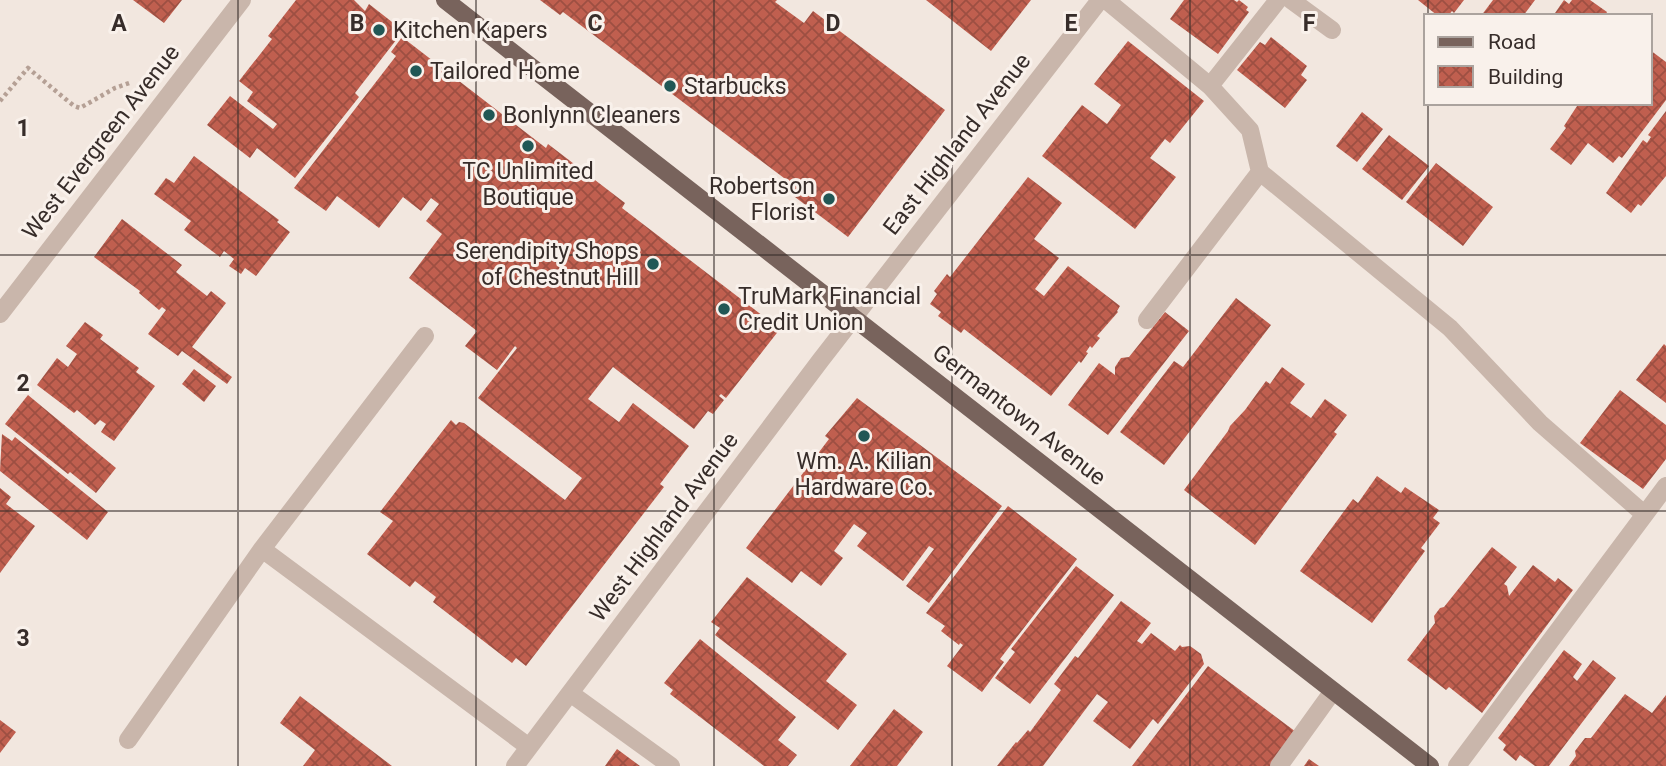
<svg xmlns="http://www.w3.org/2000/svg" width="1666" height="766" viewBox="0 0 1666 766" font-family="Roboto,sans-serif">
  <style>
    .building { fill: url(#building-cross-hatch) }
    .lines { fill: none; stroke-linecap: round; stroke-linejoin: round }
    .path { stroke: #b5a095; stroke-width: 4.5; stroke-dasharray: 3.5 3.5; stroke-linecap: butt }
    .minor { stroke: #c9b6ab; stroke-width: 18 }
    .major { stroke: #78635c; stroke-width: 18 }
    .grid { fill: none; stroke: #372d2a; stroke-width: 2; stroke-opacity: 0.55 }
    .poi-dot { fill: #215755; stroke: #f9f1eb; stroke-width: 2.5 }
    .labels { text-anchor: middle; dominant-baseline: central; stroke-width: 6; stroke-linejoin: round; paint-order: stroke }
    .poi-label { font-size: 23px; fill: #372d2a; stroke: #f9f1eb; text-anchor: start }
    .street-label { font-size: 23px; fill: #372d2a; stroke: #f9f1eb }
    .grid-label { font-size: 23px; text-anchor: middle; font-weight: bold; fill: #372d2a; stroke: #f9f1eb; stroke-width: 6; stroke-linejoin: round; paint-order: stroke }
  </style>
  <defs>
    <pattern id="building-cross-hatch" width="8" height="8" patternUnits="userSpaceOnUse" patternTransform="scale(1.75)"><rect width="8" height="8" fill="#c05f4f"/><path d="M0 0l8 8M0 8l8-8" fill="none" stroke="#9d4f42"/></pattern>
  </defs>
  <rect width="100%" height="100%" fill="#f2e7df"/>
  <path class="building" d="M133 0H182L164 23Z
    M296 0H354L365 11 369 4 401 29 398 33 400 35 355 93 359 97 295 178 257 148 250 158 207 125 230 96 273 129 277 124 247 101 253 92 239 81 272 39 268 36Z
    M540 0H777L775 2 804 23 813 11 945 110 848 237 787 191 792 184 563 12 560 15Z
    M926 0H1031L991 51Z
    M1184 0H1234L1237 2 1239 0 1248 7 1246 10 1249 12 1218 54 1170 19Z
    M1418 0H1464L1454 13 1452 11 1448 16H1438Z
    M1493 0H1535L1523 16H1481Z
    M1564 0 1569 4 1572 0H1590L1607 12 1605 16H1553Z
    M402 37 546 148 548 144 625 203 622 208 780 329 726 398 721 394 719 396 724 400 713 414 708 411 694 429 613 367 588 399 619 422 633 403 689 446 660 484 664 487 526 666 516 658 512 663 433 602 436 597 415 581 410 587 367 554 393 521 380 512 451 420 456 425 459 422 464 423 565 500 582 478 478 398 517 348 515 346 497 370 465 346 477 331 409 278 442 234 426 221 439 204 431 198 421 211 403 197 379 228 337 196 326 211 294 188 396 56 391 52Z
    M1271 37 1307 66 1301 75 1307 80 1285 108 1237 70 1260 42 1265 45Z
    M1128 41 1204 101 1170 143 1165 139 1150 158 1176 177 1135 229 1042 156 1082 105 1107 124 1121 105 1094 84Z
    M1650 50 1666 62V100L1622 158 1619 156 1613 163 1588 143 1571 165 1550 149 1566 128 1564 126 1579 103H1650Z
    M1666 111V176L1641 206 1638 204 1631 213 1606 193 1643 140 1647 143 1651 137 1648 135Z
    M1362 112 1383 129 1357 162 1336 146Z
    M1389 135 1429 166 1402 200 1362 169Z
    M194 156 279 220 277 222 290 232 256 276 245 268 241 274 229 266 234 259 224 251 220 257 184 230 191 221 154 194 166 178 174 183Z
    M1436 163 1493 207 1463 246 1406 202Z
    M1028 177 1062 203 1034 239 1059 258 1035 289 1044 296 1068 266 1120 306 1117 311 1118 312 1097 336 1100 338 1092 348 1090 346 1086 352 1088 353 1081 363 1079 361 1051 396 964 329 961 333 938 316 941 312 930 304 937 294 934 291 947 274 950 277Z
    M122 219 182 265 176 272 207 296 211 291 226 303 192 347 232 377 227 384 182 351 178 356 148 334 166 310 162 307 159 310 139 293 140 291 94 257Z
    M1236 298 1271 325 1164 465 1120 432 1174 361 1183 367Z
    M1165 312 1189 331 1108 435 1068 405 1099 363 1115 375V367L1121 358 1129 357Z
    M85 322 103 335 100 339 139 368 136 372 155 386 114 441 101 432 106 424 100 420 95 425 77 410 74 413 37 385 57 358 68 367 77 354 66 346Z
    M1664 344 1666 346V403L1636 380Z
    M1282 367 1305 384 1290 403 1311 418 1325 399 1347 415 1334 432 1337 434 1255 545 1184 490 1228 431 1230 426 1245 410 1266 381 1270 384Z
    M194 369 216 386 204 402 182 384Z
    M1620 390 1666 425V459L1643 489 1580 443Z
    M28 395 116 468 96 493 70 472 68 474 5 424Z
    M857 398 1002 506 929 603 906 586 934 549 929 546 903 581 857 546 867 533 854 524 834 551 843 558 821 586 801 571 792 583 746 548 829 439 825 436Z
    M2 434 12 441 15 437 108 512 87 540 0 471Z
    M1377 476 1401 493 1405 487 1439 510 1433 518 1440 523 1421 548 1425 551 1372 623 1300 571 1353 499 1358 503Z
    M0 488 11 497 6 504 35 526 0 573Z
    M1008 506 1077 559 1000 659 1004 662 982 692 947 666 963 645 960 643 959 645 941 631 945 626 926 613Z
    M1492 547 1517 567 1504 584 1507 586 1509 596 1533 565 1555 582 1558 578 1573 590 1482 713 1449 687 1446 690 1407 660 1435 623 1434 616 1440 608 1444 607Z
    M1076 566 1114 595 1030 704 995 678 1015 652 1011 649Z
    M747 577 847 654 826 681 857 705 838 730 715 635 720 628 711 622Z
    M1121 601 1151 623 1137 641 1142 644 1151 633 1175 651 1180 645 1182 647 1190 646 1201 654 1204 664 1158 724 1153 719 1130 749 1093 721 1108 702 1097 694 1043 766H997L1016 742 1017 743 1028 730 1030 732 1061 690 1054 684 1075 656 1078 658Z
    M700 639 796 717 778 740 797 755 788 766H764L670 694 673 690 664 683Z
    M1564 650 1582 664 1573 677 1577 681 1593 660 1616 678 1549 766H1535L1520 755 1516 761 1503 750 1506 745 1498 738Z
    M1208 666 1296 732 1271 766H1132Z
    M1625 694 1652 713 1666 695V766H1569L1576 756 1575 751 1585 738H1591Z
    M300 696 392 766H303L315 750 280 723Z
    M894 709 923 732 897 766H850Z
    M0 720 16 732 0 753Z
    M617 749 640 766H605Z
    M1309 759 1319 766H1304Z"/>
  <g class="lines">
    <path class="path" d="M0 101 28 68 74 106 80 108 115 88 132 82"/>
    <path class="minor" d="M1106 0 1210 86 1250 130 1260 172 1147 320
      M1291 0 1332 30
      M1210 86 1278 0
      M1260 172 1450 328 1540 423 1644 514
      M0 314 242 0
      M425 336 262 549 529 747
      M570 693 671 766
      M128 740 262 549
      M515 766 820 361 1100 0
      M1279 766 1333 691
      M1457 766 1666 486"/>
    <path class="major" d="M445 0 1430 766"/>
  </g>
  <path class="grid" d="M238 0V766M476 0V766M714 0V766M952 0V766M1190 0V766M1428 0V16M1428 103V766M0 255H1666M0 511H1666"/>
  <g class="poi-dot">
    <circle cx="379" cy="30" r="7"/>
    <circle cx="416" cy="71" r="7"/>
    <circle cx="670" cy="86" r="7"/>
    <circle cx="489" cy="115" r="7"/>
    <circle cx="528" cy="146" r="7"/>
    <circle cx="829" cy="199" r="7"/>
    <circle cx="653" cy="264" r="7"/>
    <circle cx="724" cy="309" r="7"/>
    <circle cx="864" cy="436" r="7"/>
  </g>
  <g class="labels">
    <g class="poi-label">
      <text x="393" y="30">Kitchen Kapers</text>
      <text x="430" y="71">Tailored Home</text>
      <text x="684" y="86">Starbucks</text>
      <text x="503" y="115">Bonlynn Cleaners</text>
      <text x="528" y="171" text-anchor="middle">TC Unlimited<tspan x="528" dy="26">Boutique</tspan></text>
      <text x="815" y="186" text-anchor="end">Robertson<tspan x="815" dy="26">Florist</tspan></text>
      <text x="639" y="251" text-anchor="end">Serendipity Shops<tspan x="639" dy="26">of Chestnut Hill</tspan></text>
      <text x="738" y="296">TruMark Financial<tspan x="738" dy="26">Credit Union</tspan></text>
      <text x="864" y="461" text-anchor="middle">Wm. A. Kilian<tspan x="864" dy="26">Hardware Co.</tspan></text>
    </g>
    <g class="street-label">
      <text transform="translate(101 142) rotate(-52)">West Evergreen Avenue</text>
      <text transform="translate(957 144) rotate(-52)">East Highland Avenue</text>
      <text transform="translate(1019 415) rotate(38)">Germantown Avenue</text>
      <text transform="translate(664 527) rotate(-53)">West Highland Avenue</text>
    </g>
  </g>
  <g class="grid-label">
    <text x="119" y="31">A</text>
    <text x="357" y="31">B</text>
    <text x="595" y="31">C</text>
    <text x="833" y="31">D</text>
    <text x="1071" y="31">E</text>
    <text x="1309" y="31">F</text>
    <text x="23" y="136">1</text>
    <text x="23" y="391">2</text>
    <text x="23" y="646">3</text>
  </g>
  <rect x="1424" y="14" width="228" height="91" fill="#f9f1eb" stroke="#aba39e" stroke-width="2"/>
  <rect x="1438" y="37" width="35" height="10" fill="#78635c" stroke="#aba39e" stroke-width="2"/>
  <text x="1488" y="49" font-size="21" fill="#372d2a">Road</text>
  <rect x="1438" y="66" width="35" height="21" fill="url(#building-cross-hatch)" stroke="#aba39e" stroke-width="2"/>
  <text x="1488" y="84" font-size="21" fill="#372d2a">Building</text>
</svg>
